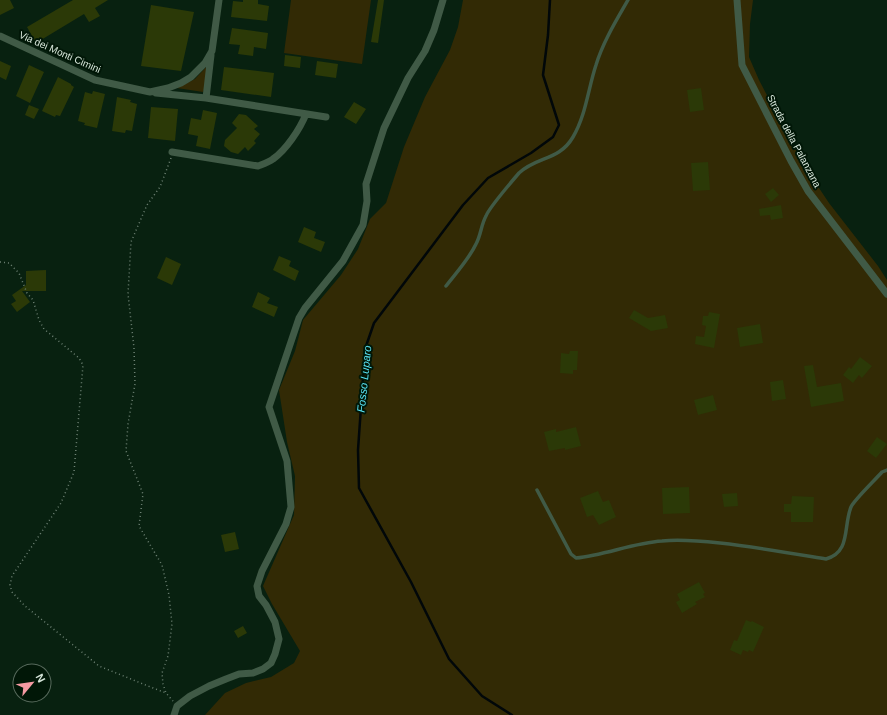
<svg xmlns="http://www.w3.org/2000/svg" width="887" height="715" viewBox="0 0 887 715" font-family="Arial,sans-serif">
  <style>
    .green { fill: #322a05 }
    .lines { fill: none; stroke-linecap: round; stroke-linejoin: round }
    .stream { stroke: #010709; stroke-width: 2.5 }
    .building { fill: #2b3907 }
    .path { stroke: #6e8274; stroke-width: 1.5; stroke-dasharray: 1 3; stroke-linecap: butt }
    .service { stroke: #405a46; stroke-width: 3.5 }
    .minor { stroke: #405a46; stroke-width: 7 }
    .labels { text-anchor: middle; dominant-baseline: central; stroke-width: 4; stroke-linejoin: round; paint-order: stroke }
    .street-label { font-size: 10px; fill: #d8e7db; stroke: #011707 }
    .water-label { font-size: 11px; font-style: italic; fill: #58e4f5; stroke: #011707 }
  </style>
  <rect width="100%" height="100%" fill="#082110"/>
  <path class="green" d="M291 0H371L362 64 284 53Z
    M463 0H753L750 24 749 57 759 80 803 164 829 203 878 266 887 280V715H205L225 693 246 683 271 677 294 663 300 651 272 604 263 586 294 515 295 476 287 442 279 390 295 351 303 320 341 275 358 249 370 219 386 203 404 147 425 97 450 50 458 27Z
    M208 65 204 90 203 92 177 88 195 79Z"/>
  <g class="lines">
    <path class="stream" d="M512 715 482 696 449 659 411 582 359 488 358 450 365 349 374 323 463 205 488 178 531 153 553 137 559 125 543 75 548 35 550 0"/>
  </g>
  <path class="building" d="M0 0H10L14 8 0 15Z
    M73 0H108L95 8 100 16 89 22 84 14 36 43 27 27Z
    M243 0H258V4L269 6 267 21 231 17 233 1 243 2Z
    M378 0H384L378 43 371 42Z
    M151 5 194 12 181 71 141 66Z
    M232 28 268 33 266 49 254 47 253 56 238 54 240 45 229 44Z
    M285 55 301 57 300 68 284 66Z
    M0 61 11 66 6 80 0 77Z
    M317 61 338 64 336 78 315 75Z
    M29 65 44 72 30 103 16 96Z
    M224 67 274 73 271 97 221 90Z
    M58 77 71 84V85L74 87 60 116 56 115 55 117 42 111Z
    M701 88 704 110 690 112 687 90Z
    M93 91 105 94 97 128 84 125 85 123 78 121 85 92 92 94Z
    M117 97 131 100 130 102 137 104 132 131 126 130 125 133 112 131Z
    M354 102 366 109 356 124 344 117Z
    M29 105 39 109 34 119 25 115Z
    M151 107 178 109 175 141 148 138Z
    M203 110 217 113 210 149 196 146 198 136 188 134 191 118 201 120Z
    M239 114 246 115 258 126 254 129 260 134 254 141 256 143 248 151 245 147 238 154 231 152 224 146 225 140 237 128 232 123Z
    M708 162 710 190 693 191 691 163Z
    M773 188 779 195 771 202 765 194Z
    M781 205 783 218 771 220 770 215 760 216 759 209Z
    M304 227 316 232 314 238 325 242 321 252 298 242Z
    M279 256 291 261 289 266 299 271 295 281 273 270Z
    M166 257 181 264 172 285 157 278Z
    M46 270V291H22L30 302 17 312 11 304 16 301 12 295 26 285V271Z
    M258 292 270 298 267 303 278 307 274 317 252 307Z
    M634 310 648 318 665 315 668 328 651 331 629 318Z
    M709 312 720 314 714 348 695 344 696 336 704 337 706 326 702 325 703 316H708Z
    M760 324 763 343 740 347 737 328Z
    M570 351H578L577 370H573V374L560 373 561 353 569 354Z
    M860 357 872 366 862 378 859 375 853 383 843 375 849 367 851 369Z
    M813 365 817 387 841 383 844 401 811 407 804 366Z
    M783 380 786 399 772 401 770 382Z
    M713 395 717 410 698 415 694 400Z
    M576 427 581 446 565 450V448L549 451 544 432 556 429V432Z
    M877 437 887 444 876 458 867 451Z
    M689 487 690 513 663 514 662 488Z
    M598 491 603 502 609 500 616 517 599 525 593 515 587 517 580 498Z
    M737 493 738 506 724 507 722 494Z
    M792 496 814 497 813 522H791V512H784V504H791Z
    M235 532 239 549 225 552 221 535Z
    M699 582 705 593 703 594 705 597 695 602 697 604 682 613 676 602 680 600 677 594Z
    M746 620 751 622 752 621 764 627 753 652 749 650 748 652 743 650 741 655 730 650 734 640 737 641Z
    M243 626 247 633 238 638 234 631Z"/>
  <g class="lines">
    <path class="path" d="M171 158 160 187 147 205 131 242 128 294 134 348 135 384 128 424 126 451 143 494 139 526 162 565 169 595 172 624 168 656 162 673 163 684 166 693 173 701
      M0 262 9 263 19 273 27 293 33 300 39 320 44 329 79 358 83 365 74 472 61 503 12 576 10 585 12 592 25 606 99 666 148 686 166 693"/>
    <path class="service" d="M446 286C456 273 469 259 476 244 481 235 481 225 486 216 489 208 513 180 519 173 537 156 559 161 573 137 586 115 588 89 596 65 603 42 616 21 628 0
      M537 490 571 554 576 558C605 555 633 543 662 541 682 539 701 541 720 543 756 547 790 553 826 559 851 552 843 527 851 507 854 500 876 479 882 472L887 470"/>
    <path class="minor" d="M737 0 742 65 791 161 808 191 887 294
      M0 36 95 80 150 92 168 88 181 83 191 77 205 63 212 51 219 0
      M156 93 206 98 326 117
      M206 98 211 55
      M172 152 258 166C263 164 269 162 273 159 286 150 300 129 306 114
      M174 715 177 706 190 696 209 686 226 679 239 674 253 673 263 669 271 663 275 654 279 639 275 622 266 605 259 596 257 586 262 571 286 524 291 507 287 461 269 407 299 318 305 308 343 261 363 225 367 201 366 184 384 128 408 78 425 51 434 30 443 0"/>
  </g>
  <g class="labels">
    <g class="street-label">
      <text transform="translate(60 52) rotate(24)">Via dei Monti Cimini</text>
      <text transform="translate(794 141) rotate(62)">Strada della Palanzana</text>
    </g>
    <g class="water-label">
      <text transform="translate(364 379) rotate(-84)">Fosso Luparo</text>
    </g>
  </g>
  <g transform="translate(32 683) rotate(61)"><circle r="19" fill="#011707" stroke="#576a5c"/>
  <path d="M0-3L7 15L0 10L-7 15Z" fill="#f49aa2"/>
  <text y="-6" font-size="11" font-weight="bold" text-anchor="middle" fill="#d8e7db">N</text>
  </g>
</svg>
